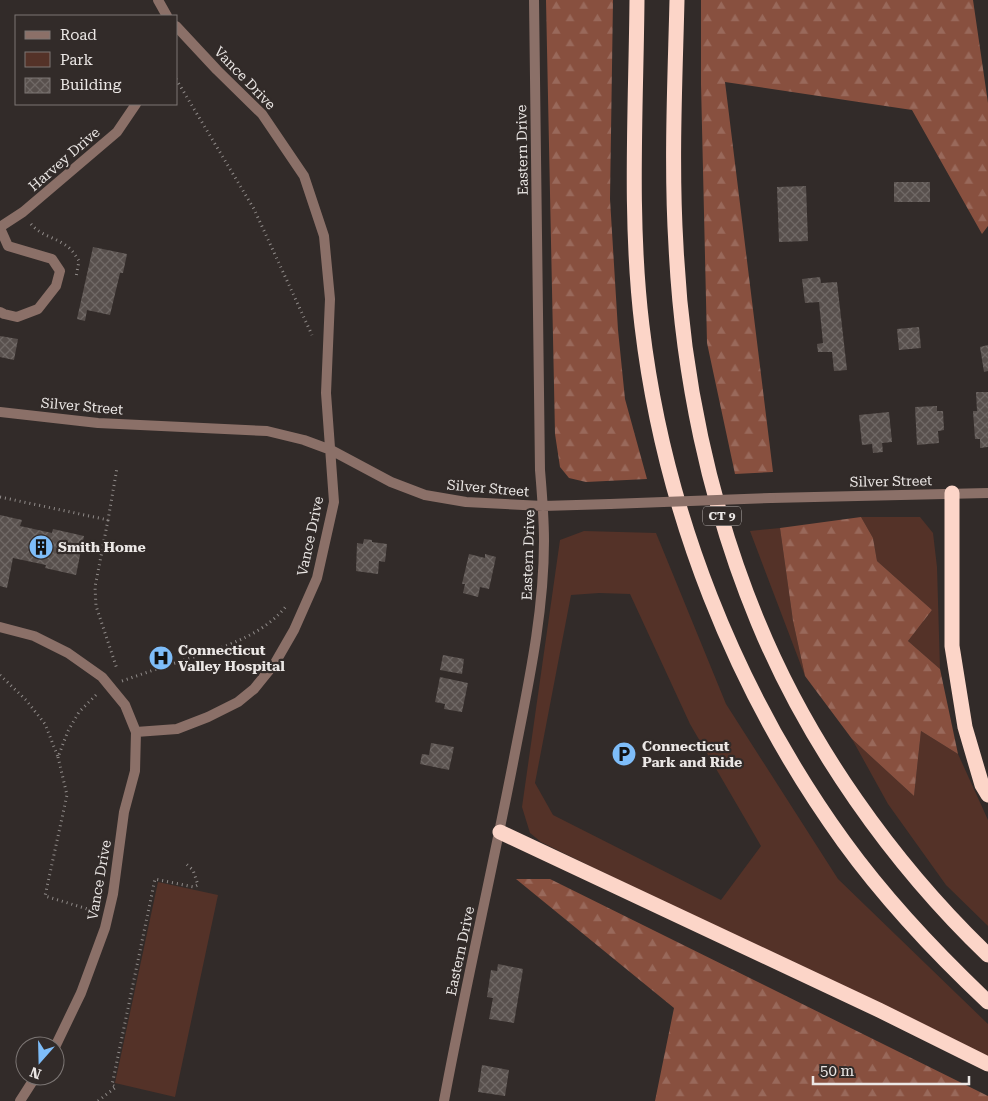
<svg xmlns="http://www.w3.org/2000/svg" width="988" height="1101" viewBox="0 0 988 1101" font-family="'Roboto Serif',serif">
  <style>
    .green { fill: #543228; fill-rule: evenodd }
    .forest { fill: url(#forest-firs) }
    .building { fill: url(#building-cross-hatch) }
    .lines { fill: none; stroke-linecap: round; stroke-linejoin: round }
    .path { stroke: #908b89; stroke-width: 3; stroke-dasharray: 1 4; stroke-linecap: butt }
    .service { stroke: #8b7068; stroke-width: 10 }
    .minor { stroke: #8b7068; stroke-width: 10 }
    .motorway { stroke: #fcd5c8; stroke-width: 15 }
    .minor-bridge { stroke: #8b7068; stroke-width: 10 }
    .labels { text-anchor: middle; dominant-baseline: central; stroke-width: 4.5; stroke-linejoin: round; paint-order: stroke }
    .shield { fill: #322b29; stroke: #b4afad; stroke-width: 1 }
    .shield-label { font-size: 12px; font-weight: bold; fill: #ebe7e5 }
    .street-label { font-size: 14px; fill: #ebe7e5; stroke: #322b29 }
    .poi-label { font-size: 14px; font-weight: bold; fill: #ebe7e5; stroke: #322b29; text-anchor: start }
  </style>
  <defs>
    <pattern id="forest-firs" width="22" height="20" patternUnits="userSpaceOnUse" patternTransform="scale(1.25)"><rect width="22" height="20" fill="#88503f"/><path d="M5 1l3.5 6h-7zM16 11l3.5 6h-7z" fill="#99695b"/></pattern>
    <pattern id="building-cross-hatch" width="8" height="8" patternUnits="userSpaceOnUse" patternTransform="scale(1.25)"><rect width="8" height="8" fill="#58504d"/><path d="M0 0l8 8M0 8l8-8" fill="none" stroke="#706966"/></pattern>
  </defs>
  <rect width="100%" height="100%" fill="#322b29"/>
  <path class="green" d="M861 517H920L933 533 937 567 940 669 908 641 932 610 877 561 873 538Z
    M780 528 793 621 805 676 750 531Z
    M584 531 656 533 726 704 838 879 988 1024V1061L541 842 530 833 522 807 560 540ZM599 593 630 594 690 724 761 846 721 900 553 815 535 783 571 595Z
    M921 731 958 754 988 820V926L946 885 888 804 852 739 914 796Z
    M158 882 218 895 175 1097 115 1083Z"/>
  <path class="forest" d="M546 0H613L610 199 618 330 625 399 647 479 586 482 569 478 560 467 555 434Z
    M701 0H973L988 103V226L982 234 912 110 725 82 773 472 735 474 707 343 701 84Z
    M861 517 873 538 877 561 932 610 908 641 940 669 958 754 921 731 914 796 852 739 805 676 793 621 780 528Z
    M516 879H550L988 1096V1101H655L674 1008Z"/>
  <path class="building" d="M894 182H930V202H894Z
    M806 186 808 241 779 242 777 187Z
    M93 247 127 254 123 273H120L110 315 87 310 85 321 77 319Z
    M820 277 821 283 837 282 847 370 834 371 832 352H818L817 344 823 343 819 302 805 303 802 279Z
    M919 327 921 348 899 350 897 329Z
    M0 336 18 339 14 360 0 357Z
    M988 345V371L984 372 980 347Z
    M976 392H988V447L980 448V439H975L973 411H977Z
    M937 406V411H943L944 430 938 431 939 443 917 445 915 407Z
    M889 412 892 442 882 443 883 452 873 453 872 444 862 445 859 415Z
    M0 515 22 520 20 526 52 533 53 529 84 536 76 575 45 568 46 565 13 558 7 588 0 586Z
    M364 539 372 540V542L387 544 385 562 379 561 378 574 356 571 357 543 363 544Z
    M469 554 485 558V554L496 557 489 589 480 587 478 597 463 593 465 584H462Z
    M443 655 464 659 462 674 440 670Z
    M440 677 468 683 462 712 444 709 445 704 435 702Z
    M431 743 454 747 449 770 420 764 422 754 429 755Z
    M498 964 523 969 514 1023 489 1019 493 998 487 997 491 970 497 971Z
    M482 1065 509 1070 505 1096 478 1092Z"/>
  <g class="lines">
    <path class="path" d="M176 79 254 209 312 335
      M31 224C40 235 51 236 62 243 70 247 75 254 79 261L76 277
      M0 497 108 520 117 468
      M108 520 95 587 96 606 117 669
      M0 675 26 700 45 724 58 757 68 731 79 712 97 694
      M122 681C145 673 168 665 191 658 226 646 264 635 287 605
      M58 757 67 795 45 896 94 911
      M98 1101 116 1087 112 1085 155 879 194 887 198 885 193 870 184 862"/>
    <path class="service" d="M0 228 8 246 52 259 60 271 56 286 38 309 17 317 4 314 0 312"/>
    <path class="minor" d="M158 0 167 16
      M0 227 23 212 117 132 136 104
      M0 412 98 423 267 431 304 440 331 450 391 482 425 495 466 502 543 506 610 504
      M771 498 988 493
      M0 627 34 636 68 653 102 677 125 705 136 732 135 771 124 812 113 894 105 928 81 993 55 1047
      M136 732 177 729 208 717 238 702 254 689 275 663 294 630 317 578 334 502 326 393 330 299 324 236 304 176 262 114 217 70 176 26
      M20 1101 36 1076
      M444 1101C465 988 491 876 513 763 527 690 544 616 544 541 544 517 542 494 540 470L534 0"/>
    <path class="motorway" d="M637 0C636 108 629 219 642 326 664 511 735 691 844 842 886 900 936 953 988 1002
      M677 0C675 82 671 164 676 246 682 373 709 504 758 622 808 744 893 864 988 955
      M952 493V646L965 727 982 785 988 795
      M500 832 879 1010 988 1064"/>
    <path class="minor-bridge" d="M610 504 771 498"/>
  </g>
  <defs>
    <symbol id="building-disc" viewBox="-11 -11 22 22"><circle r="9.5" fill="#7ebdf9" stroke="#322b29"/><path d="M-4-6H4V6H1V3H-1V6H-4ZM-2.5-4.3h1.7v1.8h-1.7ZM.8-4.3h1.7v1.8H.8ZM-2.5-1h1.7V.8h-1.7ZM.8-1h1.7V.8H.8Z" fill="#111"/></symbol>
    <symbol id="hospital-disc" viewBox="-11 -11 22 22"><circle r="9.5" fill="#7ebdf9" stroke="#322b29"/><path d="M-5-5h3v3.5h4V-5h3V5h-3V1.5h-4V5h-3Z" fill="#111"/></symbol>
    <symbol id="parking-disc" viewBox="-11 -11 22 22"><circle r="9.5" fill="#7ebdf9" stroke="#322b29"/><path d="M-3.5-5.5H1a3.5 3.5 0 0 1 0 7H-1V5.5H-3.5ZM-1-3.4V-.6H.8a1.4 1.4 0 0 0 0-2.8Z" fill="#111"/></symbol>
  </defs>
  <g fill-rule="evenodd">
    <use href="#building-disc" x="27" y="533" width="28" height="28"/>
    <use href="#hospital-disc" x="147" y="644" width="28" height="28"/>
    <use href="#parking-disc" x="610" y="740" width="28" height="28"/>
  </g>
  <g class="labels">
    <rect class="shield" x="703" y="506.5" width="38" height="19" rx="4"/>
    <g class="shield-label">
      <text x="722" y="516">CT 9</text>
    </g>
    <g class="street-label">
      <text transform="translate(245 78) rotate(46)">Vance Drive</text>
      <text transform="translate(522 150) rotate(-91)">Eastern Drive</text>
      <text transform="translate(64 159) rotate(-41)">Harvey Drive</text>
      <text transform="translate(82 406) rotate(5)">Silver Street</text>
      <text transform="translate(891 481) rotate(-1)">Silver Street</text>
      <text transform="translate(488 488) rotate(5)">Silver Street</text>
      <text transform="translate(310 536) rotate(-78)">Vance Drive</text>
      <text transform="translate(528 555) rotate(-88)">Eastern Drive</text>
      <text transform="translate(99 880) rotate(-80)">Vance Drive</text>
      <text transform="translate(460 951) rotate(-78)">Eastern Drive</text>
    </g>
    <g class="poi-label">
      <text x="58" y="547">Smith Home</text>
      <text x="178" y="650">Connecticut<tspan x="178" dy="16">Valley Hospital</tspan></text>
      <text x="642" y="746">Connecticut<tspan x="642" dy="16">Park and Ride</tspan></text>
    </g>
  </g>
  <rect x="15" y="15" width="162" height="90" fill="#322b29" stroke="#7c7674"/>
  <rect x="25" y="31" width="25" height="8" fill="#8b7068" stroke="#7c7674"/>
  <text x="60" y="40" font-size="15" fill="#ebe7e5">Road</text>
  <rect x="25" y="52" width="25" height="15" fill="#543228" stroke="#7c7674"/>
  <text x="60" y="65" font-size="15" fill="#ebe7e5">Park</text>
  <rect x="25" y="78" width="25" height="15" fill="url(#building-cross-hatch)" stroke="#7c7674"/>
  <text x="60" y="90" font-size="15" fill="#ebe7e5">Building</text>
  <g transform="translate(40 1061) rotate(200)"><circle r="24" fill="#322b29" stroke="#7c7674"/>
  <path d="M0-4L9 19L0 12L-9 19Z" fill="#7ebdf9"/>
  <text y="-8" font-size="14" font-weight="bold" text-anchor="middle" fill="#ebe7e5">N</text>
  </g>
  <path d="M813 1076v8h156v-8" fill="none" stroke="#ebe7e5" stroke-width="2.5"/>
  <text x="820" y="1076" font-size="15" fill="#ebe7e5" stroke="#322b29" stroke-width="4" paint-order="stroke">50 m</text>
</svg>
